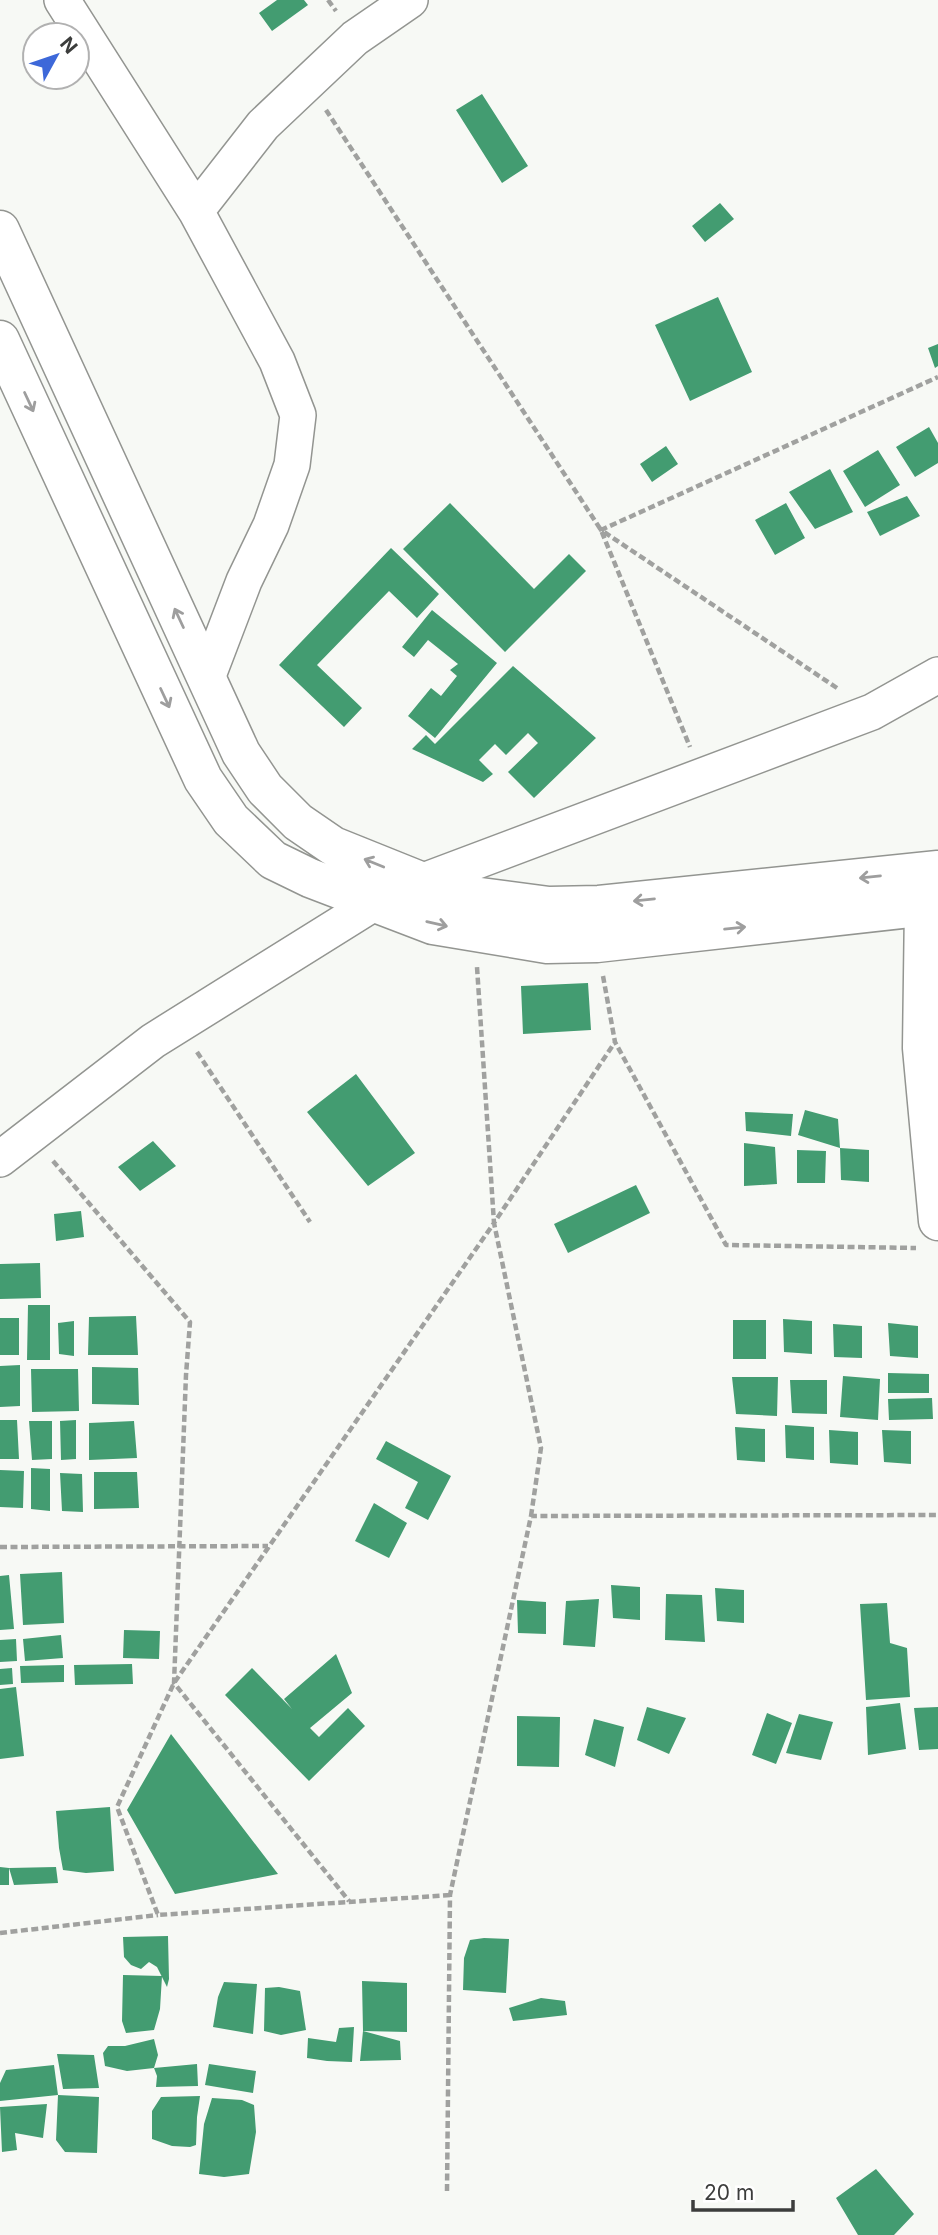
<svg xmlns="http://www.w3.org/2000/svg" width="938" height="2235" viewBox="0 0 938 2235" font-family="Inter,sans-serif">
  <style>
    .building { fill: #439c71 }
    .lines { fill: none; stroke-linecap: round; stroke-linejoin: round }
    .minor-casing { stroke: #939591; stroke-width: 38 }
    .tertiary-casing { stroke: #939591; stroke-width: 41 }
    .secondary-casing { stroke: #939591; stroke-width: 41 }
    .path { stroke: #a0a19f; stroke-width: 4.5; stroke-dasharray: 7 3.5; stroke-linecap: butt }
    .minor { stroke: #fff; stroke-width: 35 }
    .tertiary { stroke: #fff; stroke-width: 38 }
    .secondary { stroke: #fff; stroke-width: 38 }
    .oneway { stroke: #9e9e9e }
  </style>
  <rect width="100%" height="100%" fill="#f7f9f5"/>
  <path class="building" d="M277 0H304L308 5 272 31 259 13Z
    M482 94 528 166 502 183 456 110Z
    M720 203 734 219 705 242 692 226Z
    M718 297 752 372 690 401 655 325Z
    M938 344V366L935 368 928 348Z
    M929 427 938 443V463L915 477 896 447Z
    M666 446 678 464 652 482 640 464Z
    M878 450 900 485 865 507 843 471Z
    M830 469 853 512 815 529 789 492Z
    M907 496 920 516 880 536 867 512Z
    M450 503 534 589 569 554 586 571 505 652 403 549Z
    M786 503 805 538 775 555 755 520Z
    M391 548 439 594 417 618 389 591 317 665 362 708 344 727 279 665Z
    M432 610 497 663 435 738 408 716 431 688 441 696 457 676 450 670 458 664 428 640 414 657 402 647Z
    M513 666 596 738 534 798 508 772 538 743 528 733 506 755 495 744 479 760 493 774 483 782 412 749 426 735 435 744Z
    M588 983 591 1030 523 1034 521 986Z
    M356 1074 415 1153 368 1186 307 1112Z
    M805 1110 838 1119 840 1148 798 1135Z
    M745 1112 793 1114 791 1136 746 1131Z
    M153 1141 176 1166 140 1191 118 1167Z
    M744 1143 775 1147 777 1184 744 1186Z
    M840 1148 869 1150V1182L841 1180Z
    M797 1150 826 1151 825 1183H797Z
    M636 1185 650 1213 568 1253 554 1224Z
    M81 1211 84 1237 56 1241 54 1214Z
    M40 1263 41 1298 0 1299V1264Z
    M28 1305H50V1360H27Z
    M136 1316 138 1355H88L89 1317Z
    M0 1318H19V1355H0Z
    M783 1319 812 1321V1354L784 1352Z
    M733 1320H766V1359H733Z
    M74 1321V1356L59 1354 58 1323Z
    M888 1323 918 1326V1358L890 1356Z
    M833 1324 862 1326V1358L834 1357Z
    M20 1365V1406L0 1407V1366Z
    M92 1367 138 1368 139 1405 92 1404Z
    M31 1369H78L79 1411 32 1412Z
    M888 1373 929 1374V1393H888Z
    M843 1376 880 1379 878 1420 840 1417Z
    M732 1377H778L777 1416 736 1414Z
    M790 1380H827V1414L792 1413Z
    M932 1398 933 1419 889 1420 888 1399Z
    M0 1420H17L19 1459H0Z
    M76 1420V1459L61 1460 60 1421Z
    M29 1421H52V1459L32 1460Z
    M134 1421 137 1458 89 1460V1423Z
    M785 1425 814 1427V1460L786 1458Z
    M735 1427 765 1429V1462L737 1460Z
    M829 1430 858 1432V1465L830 1463Z
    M882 1430 911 1431V1464L884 1462Z
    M386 1441 451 1476 428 1520 405 1508 418 1482 376 1459Z
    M31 1468 50 1469V1511L31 1509Z
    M0 1470 24 1471 23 1508 0 1507Z
    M94 1472H137L139 1508 94 1509Z
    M60 1473 82 1474 83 1512 62 1511Z
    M374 1503 407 1523 389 1558 355 1541Z
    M62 1572 64 1623 23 1625 20 1574Z
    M9 1575 14 1629 0 1630V1576Z
    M611 1585 640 1587V1620L613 1618Z
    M715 1588 744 1590V1623L717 1621Z
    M666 1594 702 1595 705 1642 665 1640Z
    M599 1599 595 1647 563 1645 566 1601Z
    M517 1600 546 1602V1634L518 1633Z
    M887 1603 890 1643 907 1648 910 1697 866 1700 860 1604Z
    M124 1630 160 1631 159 1659 123 1658Z
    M61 1635 63 1658 25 1661 23 1639Z
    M16 1639 17 1661 0 1662V1640Z
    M336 1654 352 1693 310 1728 319 1737 348 1708 365 1726 309 1781 225 1695 252 1668 292 1709 284 1699Z
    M132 1664 133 1684 75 1685 74 1665Z
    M64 1665V1682L21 1683 20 1666Z
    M12 1668 13 1684 0 1685V1669Z
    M16 1687 24 1756 0 1759V1689Z
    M900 1703 906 1749 868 1755 866 1707Z
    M647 1707 686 1718 669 1754 637 1740Z
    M938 1707V1749L919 1750 914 1708Z
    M767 1713 792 1723 776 1764 752 1755Z
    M799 1714 833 1722 821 1760 786 1753Z
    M517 1716 560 1717 559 1767 517 1766Z
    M594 1719 624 1727 615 1767 585 1755Z
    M171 1734 278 1874 175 1894 127 1810Z
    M110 1807 114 1871 86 1873 63 1870 59 1848 56 1811Z
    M0 1867 9 1868V1885H0Z
    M56 1867 58 1883 14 1885 9 1868Z
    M168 1936 169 1979 167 1987 157 1967 149 1962 141 1969 131 1965 124 1957 123 1937Z
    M484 1938 509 1939 506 1993 463 1990 464 1958 470 1940Z
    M123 1975 162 1976 160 2009 154 2030 126 2033 122 2021Z
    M362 1981 407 1983V2032L363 2031Z
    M224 1982 257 1984 253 2034 213 2027 218 1997Z
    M279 1987 300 1991 306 2030 281 2035 264 2031 265 1988Z
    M541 1998 565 2001 567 2015 513 2021 509 2008Z
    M354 2027 352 2062 327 2061 307 2058 308 2038 336 2042 339 2028Z
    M363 2031 400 2041 401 2060 360 2061Z
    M154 2039 158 2055 154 2068 127 2071 105 2066 103 2053 108 2046H125Z
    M57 2054 94 2055 99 2088 63 2089Z
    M197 2064 198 2086 156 2087 157 2076 154 2068Z
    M209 2064 256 2071 253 2093 205 2085Z
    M54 2065 58 2095 0 2101V2083L6 2070Z
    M58 2095 99 2097 97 2153 65 2152 56 2140Z
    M200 2096 197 2117 196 2145 190 2147 172 2146 152 2139V2111L161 2097Z
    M212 2098 242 2100 254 2105 256 2132 249 2174 224 2177 199 2174 204 2124Z
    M47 2104 43 2138 15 2133 17 2150 2 2152 0 2107Z
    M876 2169 914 2214 894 2235H858L836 2198Z"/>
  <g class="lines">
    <defs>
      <path id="minor" d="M62 0 196 211 277 361 298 415 292 465 271 525 244 581 207 678
        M196 211 263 125 355 38 410 0
        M0 1159 153 1041 374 903 421 882 872 712 938 675"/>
      <path id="tertiary" d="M923 873 924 906 922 1048 938 1221"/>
      <path id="secondary" d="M0 230 241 753 265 789 298 822 333 846 450 893 549 906 599 905 938 870
        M0 340 203 779 231 820 273 860 310 878 433 925 547 944 597 943 938 905"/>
    </defs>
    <use href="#minor" class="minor-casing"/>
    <use href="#tertiary" class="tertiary-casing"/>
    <use href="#secondary" class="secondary-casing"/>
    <path class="path" d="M328 0 336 11
      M326 110 601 530 690 747
      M837 688 601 530 938 377
      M603 976 615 1042 726 1245 916 1248
      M197 1052 310 1222
      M53 1161 190 1322 186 1375 174 1683 349 1901
      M531 1516 541 1448 494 1223 615 1042
      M0 1547 268 1546
      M450 1895 158 1915 117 1807 174 1683 494 1223 477 967
      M0 1933 158 1915
      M447 2191 450 1895 531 1516 938 1515"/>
    <use href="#minor" class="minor"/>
    <use href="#tertiary" class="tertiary"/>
    <use href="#secondary" class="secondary"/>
  </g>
  <defs><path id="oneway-shaft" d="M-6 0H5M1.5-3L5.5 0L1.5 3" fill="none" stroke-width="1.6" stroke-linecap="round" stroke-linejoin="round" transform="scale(1.75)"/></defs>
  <g class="oneway">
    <use href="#oneway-shaft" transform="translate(29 402) rotate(65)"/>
    <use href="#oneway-shaft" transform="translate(179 618) rotate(-115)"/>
    <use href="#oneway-shaft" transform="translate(165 698) rotate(65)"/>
    <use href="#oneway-shaft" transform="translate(374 863) rotate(-158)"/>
    <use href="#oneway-shaft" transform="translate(870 877) rotate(174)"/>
    <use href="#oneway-shaft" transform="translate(644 900) rotate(174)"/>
    <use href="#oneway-shaft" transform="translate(437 924) rotate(13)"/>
    <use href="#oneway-shaft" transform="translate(735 928) rotate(-6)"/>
  </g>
  <g transform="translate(56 56) rotate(50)"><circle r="33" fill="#ffffff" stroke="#b1b1b1" stroke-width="2"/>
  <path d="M0-5L12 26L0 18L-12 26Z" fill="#3d68d9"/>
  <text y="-10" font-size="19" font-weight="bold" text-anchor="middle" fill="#3c3d3c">N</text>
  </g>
  <path d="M693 2200v10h100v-10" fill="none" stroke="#3c3d3c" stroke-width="3.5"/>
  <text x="704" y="2200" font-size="21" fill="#3c3d3c" stroke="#ffffff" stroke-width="5" paint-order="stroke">20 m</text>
</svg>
